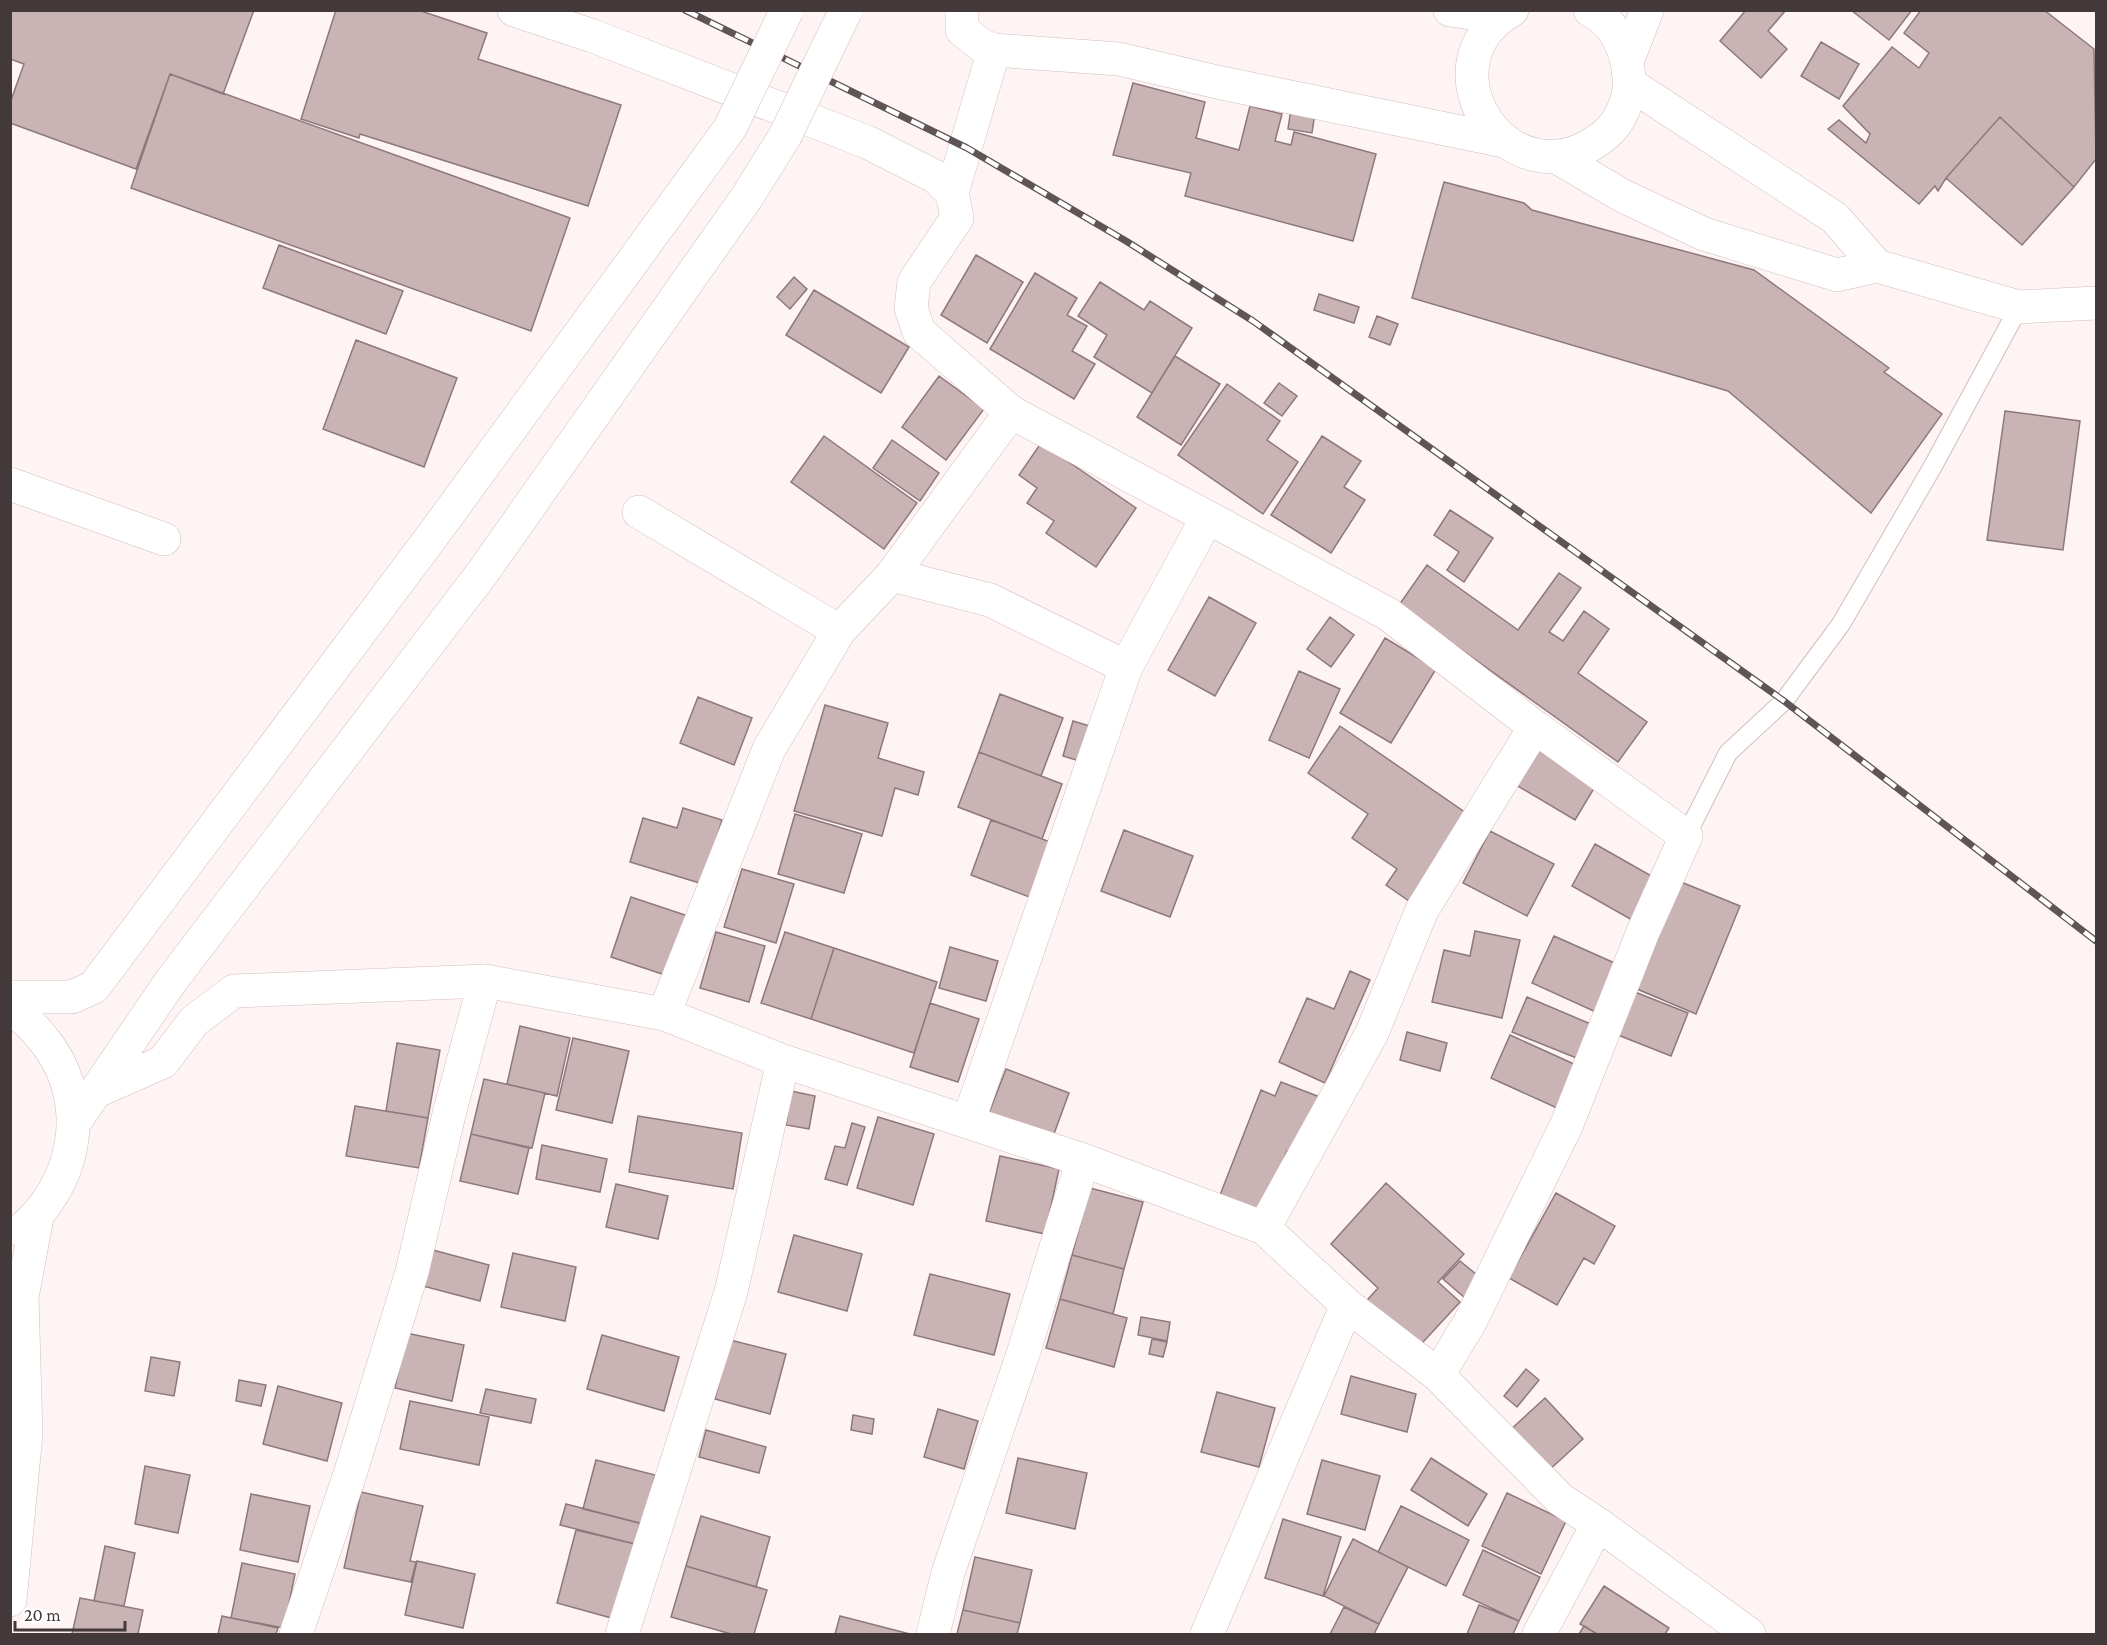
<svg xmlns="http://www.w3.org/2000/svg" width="2107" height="1645" viewBox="0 0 2107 1645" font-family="'Crimson Pro',serif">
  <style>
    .building { fill: #cab3b5; stroke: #8e787b; stroke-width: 1.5 }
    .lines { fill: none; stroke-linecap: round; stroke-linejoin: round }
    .lane-casing { stroke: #d4bcbe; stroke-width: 20 }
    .street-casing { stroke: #d4bcbe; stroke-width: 34 }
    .secondary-casing { stroke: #d4bcbe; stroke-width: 34 }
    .lane { stroke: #fff; stroke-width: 18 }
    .street { stroke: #fff; stroke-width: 33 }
    .secondary { stroke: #fff; stroke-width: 33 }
    .rail-casing { stroke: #5f5556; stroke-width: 7 }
    .rail { stroke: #fff; stroke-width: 4.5; stroke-dasharray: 14; stroke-linecap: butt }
    .secondary-bridge-casing { stroke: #d4bcbe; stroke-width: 34; stroke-linecap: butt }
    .secondary-bridge { stroke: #fff; stroke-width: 33 }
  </style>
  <rect width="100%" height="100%" fill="#fef4f4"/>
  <path class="building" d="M10 10H254L223 94 170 74 136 169 10 123V103L24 64 10 59Z
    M336 10H418L487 33 478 59 621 105 588 206 360 134 359 138 301 119Z
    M1746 10H1786L1768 31 1787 49 1761 78 1720 41Z
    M1851 10H1912L1889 40Z
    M1921 10H2044L2094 49 2096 159 2074 187 2000 117 1946 178 1938 191 1935 186 1919 204 1828 129 1839 120 1866 143 1870 134 1843 106 1892 47 1919 68 1929 53 1904 33Z
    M1821 42 1859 64 1839 99 1801 76Z
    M170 74 570 218 531 331 131 188Z
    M1133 83 1205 102 1196 138 1239 150 1250 106 1282 114 1275 141 1291 145 1294 132 1376 154 1353 241 1185 196 1191 173 1113 155Z
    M1292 102 1316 106 1312 133 1288 129Z
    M2000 117 2074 187 2022 245 1946 178Z
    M1444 182 1524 203 1532 210 1754 270 1889 368 1884 372 1942 414 1871 513 1728 391 1412 298Z
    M279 245 403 291 386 334 263 288Z
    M976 255 1023 282 987 343 941 315Z
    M1035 273 1077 298 1067 315 1087 326 1072 351 1095 364 1074 399 990 349Z
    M794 277 807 289 790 309 777 297Z
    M1100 282 1144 310 1150 301 1192 328 1152 393 1094 357 1107 335 1078 316Z
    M814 290 909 347 881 393 786 335Z
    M1319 294 1359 307 1354 323 1314 310Z
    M1377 316 1398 324 1390 345 1369 337Z
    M356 340 457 378 424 467 323 429Z
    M1175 356 1220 384 1181 445 1137 417Z
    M939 376 984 409 946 460 902 427Z
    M1279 383 1297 396 1282 416 1264 403Z
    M1227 384 1280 421 1267 440 1298 462 1263 514 1178 455Z
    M2005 411 2080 421 2063 550 1987 540Z
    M824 436 917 503 884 549 791 482Z
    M1322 436 1361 461 1344 487 1365 500 1331 553 1271 515Z
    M892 440 939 473 920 501 873 468Z
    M1041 443 1136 508 1096 567 1046 533 1054 521 1027 503 1037 488 1019 475Z
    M1450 510 1493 538 1464 582 1447 570 1459 552 1434 535Z
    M1427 565 1518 630 1559 573 1581 588 1549 632 1563 641 1584 611 1609 629 1578 673 1647 722 1618 762 1399 605Z
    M1209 597 1256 623 1215 696 1168 670Z
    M1330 617 1354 635 1331 667 1307 649Z
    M1385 638 1436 669 1391 743 1340 713Z
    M1299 671 1340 689 1309 758 1269 740Z
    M1000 694 1063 718 1041 776 979 752Z
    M698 697 752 718 734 765 680 743Z
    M825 705 888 723 878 758 924 772 918 795 895 788 882 836 794 811Z
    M1073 721 1093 727 1083 762 1063 756Z
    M1340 726 1469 815 1409 901 1386 885 1397 869 1352 838 1368 814 1308 773Z
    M1539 744 1599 780 1575 820 1516 785Z
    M979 752 1062 784 1042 839 958 807Z
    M683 808 722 820 703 884 630 862 643 818 677 828Z
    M795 814 862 834 844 893 778 874Z
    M991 820 1061 846 1040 901 971 875Z
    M1124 830 1193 856 1170 917 1101 891Z
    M1490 831 1554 864 1527 916 1463 883Z
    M1595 844 1655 878 1632 920 1572 886Z
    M742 869 794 884 776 943 724 927Z
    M1681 882 1740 906 1696 1014 1637 989Z
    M631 897 688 916 668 976 611 957Z
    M1475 931 1520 940 1502 1018 1432 1002 1444 950 1470 956Z
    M716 932 765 946 749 1002 700 988Z
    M785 932 834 948 811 1019 761 1003Z
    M1554 936 1619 965 1598 1013 1532 983Z
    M950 947 998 961 986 1001 939 988Z
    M834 948 937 982 914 1053 811 1019Z
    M1350 971 1370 980 1325 1083 1279 1062 1307 998 1334 1009Z
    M1635 992 1688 1013 1671 1056 1618 1035Z
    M1527 997 1593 1025 1579 1059 1512 1032Z
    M930 1003 979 1019 958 1082 910 1067Z
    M520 1026 570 1038 557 1096 507 1084Z
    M1407 1032 1447 1043 1440 1071 1400 1060Z
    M1510 1035 1576 1065 1557 1108 1491 1078Z
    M573 1038 629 1051 612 1123 556 1110Z
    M397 1043 440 1050 428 1118 386 1111Z
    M1006 1069 1069 1093 1051 1142 987 1118Z
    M484 1079 545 1093 532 1148 471 1134Z
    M1281 1082 1325 1099 1303 1157 1287 1151 1263 1211 1220 1195 1261 1090 1275 1096Z
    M791 1091 815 1096 809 1129 786 1125Z
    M355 1106 428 1118 419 1168 346 1156Z
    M638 1116 742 1133 733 1189 629 1172Z
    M878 1117 934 1134 913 1205 857 1188Z
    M852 1123 865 1127 847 1185 825 1179 835 1146 845 1148Z
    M471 1134 529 1148 518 1194 460 1181Z
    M542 1145 607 1159 600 1192 536 1179Z
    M1000 1156 1059 1169 1045 1234 986 1221Z
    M1386 1183 1464 1254 1438 1282 1460 1302 1412 1354 1361 1307 1378 1288 1331 1244Z
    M616 1184 668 1196 658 1239 606 1227Z
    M1090 1188 1143 1202 1124 1269 1072 1255Z
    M1556 1193 1615 1226 1594 1264 1584 1258 1557 1305 1509 1278Z
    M794 1235 862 1254 847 1311 778 1292Z
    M433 1250 489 1265 480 1301 423 1286Z
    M513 1253 576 1267 565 1321 501 1307Z
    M1072 1255 1124 1269 1113 1314 1060 1299Z
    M1460 1261 1482 1279 1465 1298 1443 1279Z
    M930 1274 1010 1294 994 1355 914 1335Z
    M1060 1299 1127 1318 1114 1367 1046 1348Z
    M1141 1317 1170 1322 1167 1341 1138 1335Z
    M406 1333 464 1345 452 1401 395 1388Z
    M602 1335 679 1357 664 1411 587 1389Z
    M1152 1339 1167 1342 1163 1357 1149 1354Z
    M730 1340 786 1354 770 1414 715 1399Z
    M151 1357 180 1362 174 1396 145 1391Z
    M1526 1369 1539 1380 1517 1407 1504 1396Z
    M1351 1376 1416 1394 1407 1432 1341 1414Z
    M239 1380 266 1385 261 1406 236 1401Z
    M278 1386 342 1403 327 1461 263 1444Z
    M486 1389 536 1399 531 1423 480 1413Z
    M1217 1392 1275 1408 1259 1467 1201 1452Z
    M1545 1398 1583 1439 1546 1473 1508 1432Z
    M410 1401 489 1417 479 1465 400 1449Z
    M938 1409 978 1421 964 1469 924 1457Z
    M853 1415 874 1419 872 1434 851 1430Z
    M706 1430 766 1447 759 1473 699 1457Z
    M1018 1458 1087 1473 1075 1529 1006 1513Z
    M1431 1458 1487 1494 1468 1526 1411 1490Z
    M596 1460 655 1475 643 1524 583 1509Z
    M1322 1460 1380 1476 1365 1530 1307 1514Z
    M145 1466 190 1475 178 1533 135 1524Z
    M361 1492 423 1506 410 1561 416 1562 411 1582 344 1568Z
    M1507 1493 1566 1521 1541 1574 1482 1546Z
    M251 1494 310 1506 298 1562 240 1550Z
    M566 1504 640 1523 635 1544 560 1525Z
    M1401 1506 1469 1540 1446 1586 1378 1552Z
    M701 1516 770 1537 756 1587 686 1566Z
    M1283 1519 1341 1537 1323 1596 1265 1578Z
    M576 1530 635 1544 615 1619 557 1603Z
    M1353 1539 1408 1567 1379 1624 1324 1596Z
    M105 1546 135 1553 124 1606 94 1601Z
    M1483 1550 1540 1577 1519 1621 1463 1595Z
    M975 1557 1032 1570 1020 1623 963 1610Z
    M417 1561 475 1574 463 1628 405 1615Z
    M242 1563 295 1574 284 1628 231 1618Z
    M686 1566 767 1590 754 1634H731L671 1617Z
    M1604 1586 1669 1628 1665 1634H1597L1580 1624Z
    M80 1598 143 1610 138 1634H72Z
    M1479 1605 1519 1621 1513 1634H1467Z
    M1344 1607 1379 1624 1374 1634H1330Z
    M963 1610 1020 1623 1017 1634H957Z
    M222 1616 278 1628 276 1634H218Z
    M840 1616 910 1634H835Z
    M1584 1626 1597 1634H1579Z"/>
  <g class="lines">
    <defs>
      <path id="lane" d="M1686 836 1728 753 1784 701 1841 624 1933 466 2019 307"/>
      <path id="street" d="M514 10 593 36 867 142 936 177 952 193 957 218 914 282 911 308 919 332 1011 412 1388 614 1535 727 1686 836 1643 932 1567 1124 1470 1322 1438 1375
        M962 10V30L981 45 994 50 1119 59 1217 82 1504 141
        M1450 10 1500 17
        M952 193 994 50
        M10 484 164 539
        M639 512 839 631
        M892 575 990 600 1126 667 1207 518
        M664 1014 769 749 839 631 892 575 1011 412
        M95 1092 163 1062 194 1021 234 991 485 981 664 1014 783 1061 1083 1160 1264 1228 1347 1305
        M968 1122 1126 667
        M1264 1228 1372 1033 1422 910 1535 727
        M1598 1524 1749 1634
        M296 1634 351 1471 412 1272 450 1110 485 981
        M622 1634 731 1292 783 1061
        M933 1634 948 1573 1023 1354 1083 1160
        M1207 1634 1347 1305 1438 1375 1560 1499 1598 1524 1539 1634"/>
      <path id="secondary" d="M1512 10C1416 65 1511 211 1605 135 1620 123 1631 98 1629 78 1627 50 1617 24 1590 10
        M1628 59 1647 10
        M1630 84 1835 218 1877 266
        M1555 156 1623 196 1704 234 1837 275 1877 266 2019 307 2096 303
        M10 997H72L94 987 433 535
        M10 1010C27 1018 40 1034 50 1048 91 1107 75 1186 21 1230
        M74 1123 171 981 483 572
        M10 1600 26 1434 22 1297 37 1217"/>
    </defs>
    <use href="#lane" class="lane-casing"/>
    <use href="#street" class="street-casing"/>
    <use href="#secondary" class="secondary-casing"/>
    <use href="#lane" class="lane"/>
    <use href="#street" class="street"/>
    <use href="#secondary" class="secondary"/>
    <defs>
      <path id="rail" d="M685 10 967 148 1126 241 1253 321 1784 701 2096 941"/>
    </defs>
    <use href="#rail" class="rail-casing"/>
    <use href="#rail" class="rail"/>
    <defs>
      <path id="secondary-bridge" d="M433 535 730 128 787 10
        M483 572 747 197 785 136 846 10"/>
    </defs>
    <use href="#secondary-bridge" class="secondary-bridge-casing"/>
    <use href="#secondary-bridge" class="secondary-bridge"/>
  </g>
  <rect width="2107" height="1645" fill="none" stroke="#43393a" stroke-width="24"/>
  <path d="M15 1621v9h110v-9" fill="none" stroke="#43393a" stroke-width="3"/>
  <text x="24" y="1621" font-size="18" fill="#43393a" stroke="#ffffff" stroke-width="4.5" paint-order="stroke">20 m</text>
</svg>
